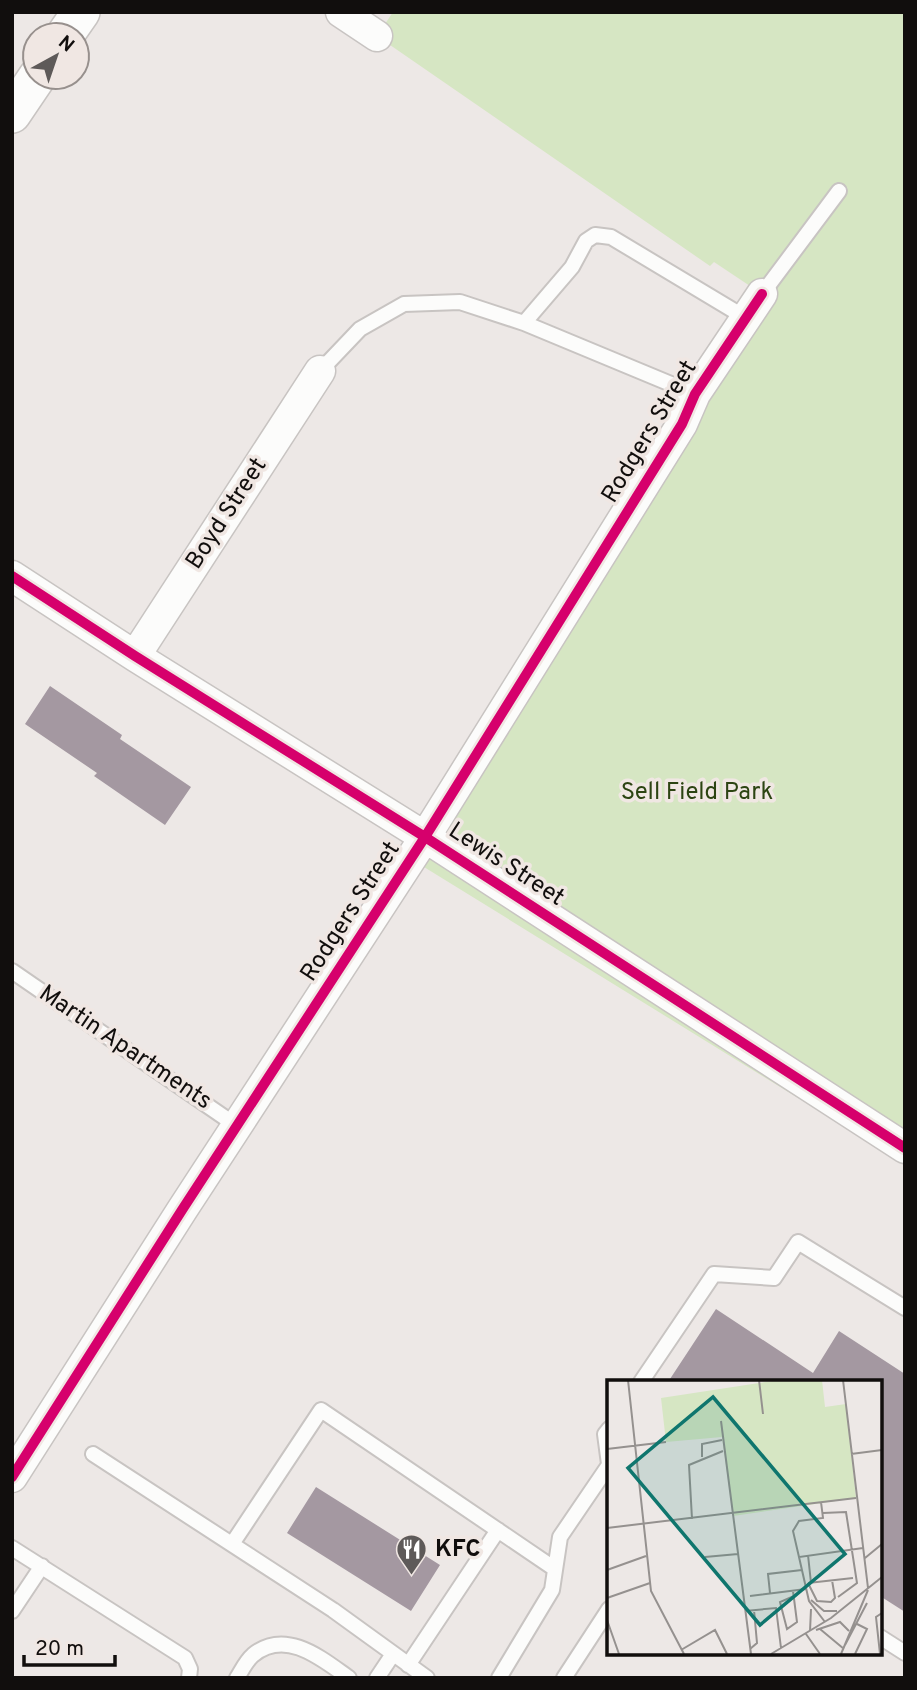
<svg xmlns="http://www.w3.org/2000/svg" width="917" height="1690" viewBox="0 0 917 1690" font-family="Overpass,sans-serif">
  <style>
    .green { fill: #d6e6c3 }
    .building { fill: #a498a1 }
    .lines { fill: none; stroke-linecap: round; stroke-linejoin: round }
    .service-casing { stroke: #c8c4c2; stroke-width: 18 }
    .minor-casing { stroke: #c8c4c2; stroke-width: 33 }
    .tertiary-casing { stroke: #c8c4c2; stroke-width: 40 }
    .service { stroke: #fcfcfb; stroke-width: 14 }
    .minor { stroke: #fcfcfb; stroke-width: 30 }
    .tertiary { stroke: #fcfcfb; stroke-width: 37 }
    .cycleway-casing { stroke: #f0e7e3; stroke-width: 15 }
    .cycleway { stroke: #d6006c; stroke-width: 10 }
    .labels { text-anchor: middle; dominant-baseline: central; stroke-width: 7; stroke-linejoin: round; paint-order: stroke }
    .street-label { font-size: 24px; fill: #110e0d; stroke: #f0e7e3 }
    .park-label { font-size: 24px; fill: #2c4412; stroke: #f0e7e3 }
    .poi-label { font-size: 24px; font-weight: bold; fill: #110e0d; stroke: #f0e7e3; text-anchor: start }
    .inset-road { fill: none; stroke: #95918f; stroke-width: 2 }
    .view { fill: #0f766e; fill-opacity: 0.15; stroke: #0f766e; stroke-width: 3.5 }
    .inset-edge { fill: none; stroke: #110e0d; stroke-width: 3.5 }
  </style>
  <rect width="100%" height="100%" fill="#ede8e6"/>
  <path class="green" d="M393 12H905V1164L411 859 762 294 714 262 710 266 377 36Z"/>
  <path class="building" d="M50 686 122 735 120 739 191 787 165 825 94 776 97 773 25 724Z
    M716 1309 813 1373 839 1331 905 1374V1612L880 1596V1382H668Z
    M316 1487 440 1565 411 1611 287 1533Z"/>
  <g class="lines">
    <defs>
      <path id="service" d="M762 294 839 191
        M524 323 572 267 586 241 595 235 611 237 746 318
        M320 371 360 329 404 304 460 302 524 323 695 394
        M12 971 237 1126
        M641 1382 714 1274 774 1278 798 1242 905 1308
        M609 1429 605 1434 609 1464
        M93 1454 333 1610 427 1678
        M232 1544 321 1410 555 1569
        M12 1548 185 1658 190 1669 189 1678
        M12 1611 42 1566
        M880 1637 905 1653
        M408 1665 498 1530
        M237 1678C242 1670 246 1661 253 1655 286 1628 322 1659 349 1678
        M377 1678 393 1654
        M499 1678 552 1590 560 1537 609 1465
        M564 1678 609 1609"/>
      <path id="minor" d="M341 12 377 36
        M12 576 135 656 425 837 905 1148
        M135 656 320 371
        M12 1477 182 1210 425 837 682 424 695 394 762 294"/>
      <path id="tertiary" d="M65 35 81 12
        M12 114 37 77"/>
    </defs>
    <use href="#service" class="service-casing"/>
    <use href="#minor" class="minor-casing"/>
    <use href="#tertiary" class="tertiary-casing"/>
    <use href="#service" class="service"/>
    <use href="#minor" class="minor"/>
    <use href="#tertiary" class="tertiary"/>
    <defs>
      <path id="cycleway" d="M12 576 135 656 425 837 905 1148
        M12 1477 182 1210 425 837 682 424 695 394 762 294"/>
    </defs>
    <use href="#cycleway" class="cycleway-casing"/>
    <use href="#cycleway" class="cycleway"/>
  </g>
  <defs>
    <symbol id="restaurant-pin" viewBox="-11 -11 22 30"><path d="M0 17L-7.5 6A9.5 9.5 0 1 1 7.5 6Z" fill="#5e5a59" stroke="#f0e7e3"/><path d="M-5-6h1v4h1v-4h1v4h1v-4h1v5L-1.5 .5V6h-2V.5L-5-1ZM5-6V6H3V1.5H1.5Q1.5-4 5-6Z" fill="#fff"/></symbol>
  </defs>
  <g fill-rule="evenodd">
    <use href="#restaurant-pin" x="394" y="1532" width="35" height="47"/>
  </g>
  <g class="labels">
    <g class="street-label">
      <text transform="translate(650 432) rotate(-59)">Rodgers Street</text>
      <text transform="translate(227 514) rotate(-57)">Boyd Street</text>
      <text transform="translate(506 865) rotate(33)">Lewis Street</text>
      <text transform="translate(351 912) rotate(-57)">Rodgers Street</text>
      <text transform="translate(125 1048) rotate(34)">Martin Apartments</text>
    </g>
    <g class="park-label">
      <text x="697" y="793">Sell Field Park</text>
    </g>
    <g class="poi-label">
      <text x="435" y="1550">KFC</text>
    </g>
  </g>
  <g transform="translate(607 1380)">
    <rect width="275" height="275" fill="#ede8e6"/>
    <path d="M172 0H215L218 27 239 24 249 118 126 136 115 57 59 62 54 18Z" fill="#d6e6c3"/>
    <path class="inset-road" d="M21 0 44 211 77 274M152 0 156 34M236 0 261 208M114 41 144 274M0 69 59 62M244 74 275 70M95 77V64L115 60M216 133 239 132 250 203 231 217M85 139 82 85 116 71M0 148 249 118M201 175 204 203M98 177 131 174M192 177 186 151 192 141 216 138 214 122M258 178 275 164M0 190 39 176M201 203 210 221 224 222 228 218 225 200M201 203 246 198M186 211 190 242 180 249 173 222 187 216M163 213 161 194 195 190M143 216 199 209M0 218 43 203M204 220 217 231H230M138 231 169 228 174 268M0 240 12 274M218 242 202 221 192 177 256 168M213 249 237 269M209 250 233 242 242 251M203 251 204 229M199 254 213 274M238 265 260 223M143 269 150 263 147 230M74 270 108 250 120 274M164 274 224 238 275 197M234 274 261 210M248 274 260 249 250 244M273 274 269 237 275 233"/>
    <path class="view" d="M106 17 238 174 153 245 21 88Z"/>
    <rect width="275" height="275" class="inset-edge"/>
  </g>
  <rect width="917" height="1690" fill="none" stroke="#110e0d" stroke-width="28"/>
  <g transform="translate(56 56) rotate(40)"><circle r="33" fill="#f0e7e3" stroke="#97908d" stroke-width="2"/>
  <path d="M0-5L12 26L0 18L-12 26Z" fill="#5e5a59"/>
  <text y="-10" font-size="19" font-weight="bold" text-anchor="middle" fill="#110e0d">N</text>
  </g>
  <path d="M24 1655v10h91v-10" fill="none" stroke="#110e0d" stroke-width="3.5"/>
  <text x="35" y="1655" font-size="21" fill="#110e0d" stroke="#f0e7e3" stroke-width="5" paint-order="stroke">20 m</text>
</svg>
